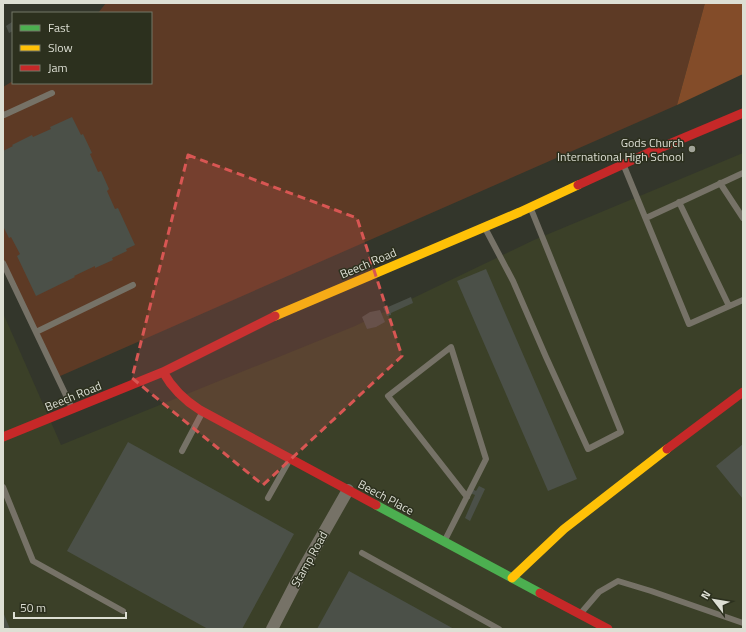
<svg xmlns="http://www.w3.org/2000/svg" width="746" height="632" viewBox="0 0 746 632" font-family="'Titillium Web',sans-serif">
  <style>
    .built { fill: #3b4028 }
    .green { fill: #5d3a25 }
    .forest { fill: #834c29 }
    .building { fill: #4b5048 }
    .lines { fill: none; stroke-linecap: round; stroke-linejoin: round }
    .lane { stroke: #767267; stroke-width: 6 }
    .street { stroke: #767267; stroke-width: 12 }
    .fast { stroke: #4caf50; stroke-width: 9 }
    .slow { stroke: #ffc107; stroke-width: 9 }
    .jam { stroke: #c62828; stroke-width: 9 }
    .marked { fill: #d85653; fill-opacity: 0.2; stroke: #d85653; stroke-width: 3; stroke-dasharray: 8 5; stroke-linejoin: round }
    .poi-dot { fill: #a2a499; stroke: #2c301e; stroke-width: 1.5 }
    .labels { text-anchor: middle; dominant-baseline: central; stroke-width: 3; stroke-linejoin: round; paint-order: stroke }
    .poi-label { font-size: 12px; fill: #dddfd4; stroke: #2c301e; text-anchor: end }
    .street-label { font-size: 12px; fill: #dddfd4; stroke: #2c301e }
  </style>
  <rect width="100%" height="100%" fill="#33362b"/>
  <path class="built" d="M743 153V629H3V313L61 445 355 326 534 240Z"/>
  <path class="green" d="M106 3H705L677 105 58 377 3 265V87L13 81V83H151V13H98Z"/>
  <path class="forest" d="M705 3H743V74L677 105Z"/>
  <path class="building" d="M12 22 13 24V31L9 33 6 26Z
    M72 117 81 135 83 134 92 153 90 154 98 172 101 171 109 189 107 191 115 209 118 208 135 245 126 249 127 251 112 258 113 260 95 268V266L74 276 75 277 36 296 17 256 20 254 11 237 9 238 3 226V151L13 146 12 145 32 135 33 137 51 129 50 127Z
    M486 269 577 479 548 491 457 281Z
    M411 297 413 303 391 313V315L387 316 383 307 387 305 388 307Z
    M380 310 385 322 376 327 367 329 362 317 370 312Z
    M128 442 294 534 242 629H208L67 551Z
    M743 444V499L716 466Z
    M479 486 485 489 470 521 465 518 475 495 470 493 472 489 476 491Z
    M349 571 454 629H317Z
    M3 612 10 629H3Z"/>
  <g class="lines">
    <path class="lane" d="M3 114 4 115 52 93
      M624 166 689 324 743 300
      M720 183 743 218
      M679 202 729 306
      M646 218 743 173
      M485 228 513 281 546 357 588 449 621 432 531 209
      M3 263 72 408
      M36 332 133 285
      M182 451 202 413
      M3 487 33 561 123 611
      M268 498 290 459
      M445 540 486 459 451 347 388 396 467 497
      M362 553 499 629
      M581 613 599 592 618 581 651 591 743 623"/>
    <path class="street" d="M272 629 303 569 348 490"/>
    <path class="fast" d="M376 505 540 593"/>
    <path class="slow" d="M275 316 520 212 578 185
      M512 578 564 529 667 449"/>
    <path class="jam" d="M578 185 648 153 743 113
      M163 372C172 388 184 400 200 410L376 505
      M3 437 163 372 275 316
      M667 449 743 392
      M540 593 608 629"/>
  </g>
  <path class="marked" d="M188 155 357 218 402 356 263 485 132 378Z"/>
  <circle class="poi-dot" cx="692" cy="149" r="4"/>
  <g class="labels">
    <g class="poi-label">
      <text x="684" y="142">Gods Church<tspan x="684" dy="14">International High School</tspan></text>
    </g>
    <g class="street-label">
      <text transform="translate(368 263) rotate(-23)">Beech Road</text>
      <text transform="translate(73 396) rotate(-22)">Beech Road</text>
      <text transform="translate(386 497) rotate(28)">Beech Place</text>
      <text transform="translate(309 559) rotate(-61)">Stamp Road</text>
    </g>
  </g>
  <rect width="746" height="632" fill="none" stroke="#dddfd4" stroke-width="8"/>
  <rect x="12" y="12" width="140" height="72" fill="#2c301e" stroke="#737667"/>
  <rect x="20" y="25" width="20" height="6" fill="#4caf50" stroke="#737667"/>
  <text x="48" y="32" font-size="12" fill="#dddfd4">Fast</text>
  <rect x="20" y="45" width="20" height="6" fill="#ffc107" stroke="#737667"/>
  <text x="48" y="52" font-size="12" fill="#dddfd4">Slow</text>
  <rect x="20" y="65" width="20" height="6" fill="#c62828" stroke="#737667"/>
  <text x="48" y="72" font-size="12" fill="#dddfd4">Jam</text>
  <g transform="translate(714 600) rotate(301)" stroke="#2c301e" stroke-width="3" paint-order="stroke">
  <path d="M0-3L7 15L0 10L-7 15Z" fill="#dddfd4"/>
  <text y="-6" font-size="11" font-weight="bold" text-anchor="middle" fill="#dddfd4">N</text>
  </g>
  <path d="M14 612v6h112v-6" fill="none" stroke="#dddfd4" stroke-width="2"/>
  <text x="20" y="612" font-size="12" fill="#dddfd4" stroke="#2c301e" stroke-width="3" paint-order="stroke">50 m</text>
</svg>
